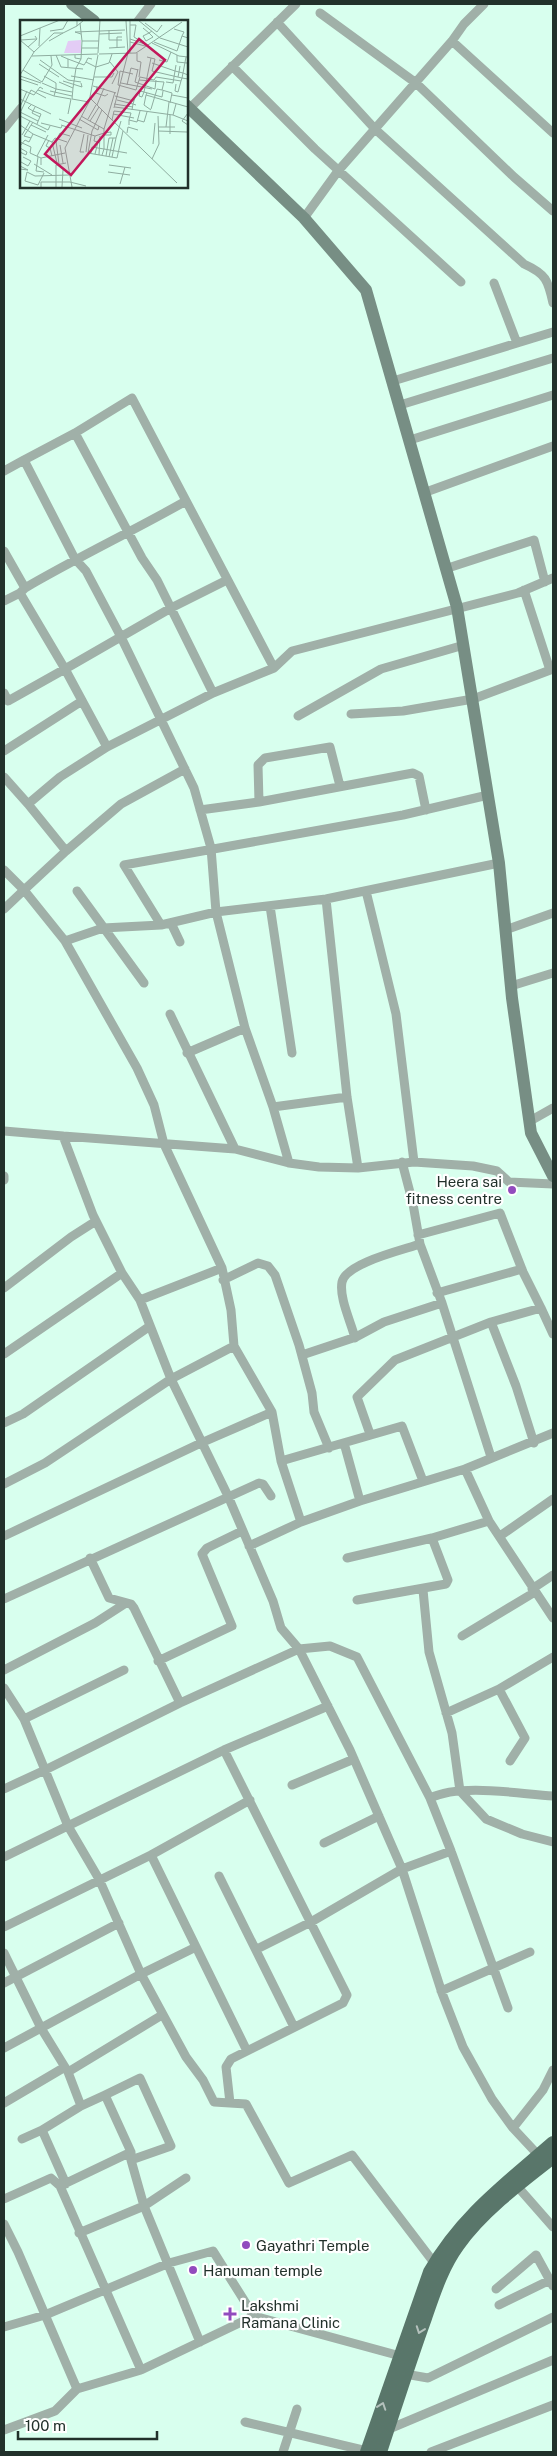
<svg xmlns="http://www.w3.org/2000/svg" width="557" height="2456" viewBox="0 0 557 2456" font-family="'Public Sans',sans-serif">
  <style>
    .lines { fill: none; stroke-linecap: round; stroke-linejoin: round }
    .street { stroke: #a0b0a8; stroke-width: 9 }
    .secondary { stroke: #778e84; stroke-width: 12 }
    .primary { stroke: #59766a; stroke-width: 14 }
    .oneway { stroke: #b4c1bc }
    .poi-dot { fill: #924bbe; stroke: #fff; stroke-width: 2 }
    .labels { text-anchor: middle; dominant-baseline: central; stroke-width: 4.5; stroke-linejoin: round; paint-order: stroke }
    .poi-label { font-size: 15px; fill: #22312b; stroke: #fff; text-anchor: start }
    .inset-road { fill: none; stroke: #8fada0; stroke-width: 1 }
    .view { fill: #c2185b; fill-opacity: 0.15; stroke: #c2185b; stroke-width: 2.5 }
    .inset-edge { fill: none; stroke: #22312b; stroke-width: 2.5 }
  </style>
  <rect width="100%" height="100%" fill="#d8ffee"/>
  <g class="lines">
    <path class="street" d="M320 13 416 83 514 177 553 211
      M138 21 151 4
      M277 22 375 129 524 264C546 274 548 280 553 303
      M452 41 553 133
      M232 66 315 149 461 282
      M190 108 296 4
      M4 129 21 108
      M304 218 338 171 452 41 464 24 484 4
      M494 283 517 343
      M393 381 553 332
      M400 405 553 358
      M75 433 132 398 274 668
      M410 440 553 395
      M24 460 75 433 142 558 157 580 213 693
      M4 471 24 460 75 559 86 571 121 637 194 788 211 848 216 912 245 1028 273 1107 289 1163
      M426 492 553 446
      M4 551 25 588 20 593 4 601
      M448 568 534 540 545 582
      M25 588C78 557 133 531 186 501
      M524 590 550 670
      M20 593 65 669 171 608 227 580
      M4 693 8 701 65 669 107 747
      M351 714 403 711 473 699 553 669
      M298 716 381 669 464 645
      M4 751 82 701
      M4 777 28 804
      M259 802 258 765 265 758 330 747 340 786
      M200 810 259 802 413 773 419 776 426 810
      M66 851 121 804 185 769
      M4 870 24 890 66 851 28 804 60 777 107 747 213 693 274 668 292 651 518 593 553 578
      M77 891 144 983
      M366 891 396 1014 414 1162
      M326 899 347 1097 358 1168
      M270 906 292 1053
      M4 909 24 890 65 941 137 1068 154 1105 164 1144 222 1268 231 1310 234 1346 272 1412 281 1461 301 1522
      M171 923 180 942
      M161 925 124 865 403 815 488 795
      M505 930 553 913
      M65 941 103 928 161 925 216 912 326 899 499 863
      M511 986 553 973
      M170 1014 235 1149
      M187 1053 245 1028
      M273 1107 347 1097
      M530 1121 553 1108
      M4 1131 63 1136
      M402 1162 413 1204 420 1244 442 1303 491 1457
      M4 1176V1180
      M418 1235 500 1213 523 1272 541 1308
      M122 1273 140 1300 171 1379 228 1496 273 1601 281 1628 299 1649 350 1750 402 1869 442 1993 463 2047 492 2099 513 2128 541 2158
      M223 1280 258 1263 268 1266 275 1275 299 1345 312 1393 314 1412 329 1448
      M4 1288 71 1237 96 1221
      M437 1293 522 1269
      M140 1300 222 1268
      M491 1322 516 1386 534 1443
      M355 1338C351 1322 339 1298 342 1282 346 1263 403 1250 420 1244
      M4 1354 122 1273 93 1215 63 1136 235 1149 289 1163 319 1167 358 1168 414 1162 473 1166 497 1171 509 1182 553 1184
      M302 1355 356 1337 384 1322 442 1303
      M4 1423 23 1414 150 1326
      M370 1434 357 1397 395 1360 491 1322 541 1308 553 1334
      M344 1443 360 1501
      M281 1461 402 1426 423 1481
      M465 1469 489 1521 553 1618
      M4 1484 45 1463 171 1379 234 1346
      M4 1536 201 1443 272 1412
      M500 1536 553 1499
      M249 1546 301 1522 360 1501 465 1469 553 1433
      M90 1558 109 1598 131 1604 134 1608 180 1703
      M347 1558 432 1538
      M532 1589 553 1575
      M423 1590 429 1652 452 1733 460 1791 486 1819 522 1834 553 1842
      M4 1599 259 1483 263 1484 271 1496
      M357 1600 446 1584 448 1580 432 1538 489 1521
      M462 1636 535 1592
      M158 1661 232 1626 202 1554 207 1548 242 1531
      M4 1670 95 1623 126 1603
      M4 1688 24 1719 45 1770 4 1789
      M446 1713 499 1689
      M24 1719 124 1670
      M224 1750 347 1995 343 2003 231 2059 226 2067 230 2103
      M510 1761 525 1738 499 1689 553 1657
      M292 1785 354 1759
      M430 1798C462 1783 518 1794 553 1796
      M324 1843 379 1816
      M451 1851 508 2008
      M151 1855 250 1800
      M4 1857 224 1750 328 1706
      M219 1876 294 2027
      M4 1927 151 1855 247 2051
      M196 1947 141 1974 186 2057 203 2080 214 2102 246 2104 289 2183 352 2155 435 2264
      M4 1953 41 2028 68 2072 81 2106 105 2095 131 2152V2160L144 2206 200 2342
      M4 1983 119 1923
      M441 1991 530 1952
      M4 2048 141 1974 99 1879 68 1826 45 1770 180 1703 299 1649 330 1646 357 1657 430 1798 451 1851 402 1869 311 1922 257 1949
      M68 2072 162 2015
      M105 2095 140 2078 171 2146 131 2160
      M4 2103 65 2067
      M513 2128 543 2090 553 2070
      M42 2130 66 2184
      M22 2139 42 2130 81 2106
      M60 2186 131 2152
      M517 2186 553 2227
      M4 2199 51 2178 60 2186 141 2370 254 2316
      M4 2224 18 2252 77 2389 141 2370
      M79 2233 144 2206 186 2178
      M496 2289 536 2255 553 2286
      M499 2305 550 2280
      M4 2327 45 2315 169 2263 213 2251 254 2316 404 2357
      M405 2374 428 2378 553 2317
      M245 2422 367 2451
      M389 2429 553 2360
      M4 2430 55 2411 77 2389
      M283 2452 297 2409
      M431 2452 553 2405"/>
    <path class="secondary" d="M72 4 94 21
      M186 105 304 218 366 290 457 607 499 863 512 998 531 1133 553 1176"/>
    <path class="primary" d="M367 2452 430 2272C462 2216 506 2184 553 2143
      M380 2452C395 2407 409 2362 425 2318 434 2292 442 2267 458 2245 481 2212 522 2181 553 2157"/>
  </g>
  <defs><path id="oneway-chevron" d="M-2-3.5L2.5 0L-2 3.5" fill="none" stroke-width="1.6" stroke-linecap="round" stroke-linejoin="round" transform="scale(1.25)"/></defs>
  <g class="oneway">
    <use href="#oneway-chevron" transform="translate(420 2330) rotate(110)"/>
    <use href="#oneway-chevron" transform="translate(382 2406) rotate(-71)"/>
  </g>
  <g class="poi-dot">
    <circle cx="512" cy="1190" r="5"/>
    <circle cx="246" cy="2245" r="5"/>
    <circle cx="193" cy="2270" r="5"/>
    <path d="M227.5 2306.5h5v5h5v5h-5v5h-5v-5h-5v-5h5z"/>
  </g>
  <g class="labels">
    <g class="poi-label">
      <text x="502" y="1181" text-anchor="end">Heera sai<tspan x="502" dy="17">fitness centre</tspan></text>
      <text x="256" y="2245">Gayathri Temple</text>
      <text x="203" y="2270">Hanuman temple</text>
      <text x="241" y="2305">Lakshmi<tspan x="241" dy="17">Ramana Clinic</tspan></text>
    </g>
  </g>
  <g transform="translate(20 20)">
    <rect width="168" height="168" fill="#d8ffee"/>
    <path d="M61 20V33H44L48 21Z" fill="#e3ccf5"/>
    <path class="inset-road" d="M57 0V6L64 0M93 0H113M118 0 140 18 168 27M106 1 108 33M110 1V33M60 3 62 21H79M125 3 137 12 142 5M110 5H116L114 17 124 23M123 8 129 13 133 17 126 21 123 16 129 13 132 11M154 9 164 12 162 16 168 18M89 10V20H102M30 11 43 9 48 0M61 14 55 12 105 10M79 14 102 13M0 16 40 0M110 19 125 24M0 20 14 32 0 55M1 20 16 19M29 21 43 13M110 22 125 26M134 22 157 31 162 16M132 23 159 36 168 37M19 26 20 8M8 27 17 19 15 16M97 27V17H102M62 28H78M89 28 105 27M14 32 34 13H43L57 6M78 33 80 0M117 33V41L121 42 119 57M79 34 116 33 162 2M36 35 41 47 63 49M55 35V38L61 39 62 21M157 35V42L167 43M12 36 78 34M41 36 48 39V47M127 37 135 39 132 51 162 58 161 61M131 38 124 72 142 77 143 71M48 39 64 45 66 42M72 39 68 38 66 42 76 47 89 43 92 34M20 40 48 60 61 62M139 40 147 42 151 32M90 42 98 52 92 64M132 43 155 51 153 63 146 62M19 44 39 57M156 45 155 51 159 52 160 46M118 49 115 62 135 69 136 60M3 50 22 62 32 45 31 36M113 54 100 51 98 65 116 70 120 57 134 60 136 57 161 61 158 72 155 71 156 64M168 55 163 53 162 58 168 59M0 56 21 63M51 56 74 60M74 57H92L94 53M158 57 159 52 163 53 166 37M0 59 18 65M119 60 144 62 142 70 152 73 150 83M43 61 62 67 61 63M39 62 53 68 52 79 69 82M22 63 36 69V63L24 56M101 63 132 69M107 65 111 48 118 50M73 66 96 73M77 66 76 73 85 76 88 74M53 68 56 48 61 39M0 69 14 75 20 67 23 69M11 70 26 78M18 70 34 76M30 71 52 76M120 71 124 72 122 77 119 76ZM127 73 126 75 168 87M126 75 124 85 131 90M152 75 168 78M95 76 114 81M70 78 92 100 94 91 111 93 109 100M0 79 31 94M51 79 34 76 36 69 52 72M97 80 113 84 112 90M94 84 113 87M11 85 8 88 13 91 12 93 20 97M77 85 84 68M116 85 113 84 116 74 120 71M0 87 7 71M15 87 13 91 21 94 17 104M95 87 153 95 156 84M94 88 108 33M131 89 137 69 142 70M82 90 72 111 68 133 97 138 103 111M0 92 18 101M0 93 11 70M168 93 162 101 168 105M48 94 51 79M93 94 114 98M153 95 168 101M0 96 28 110 30 106M61 96 84 109M39 99 62 108M59 99 78 110 79 106M68 99 76 85M92 100 157 163M117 100 124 102 127 92M70 101 79 87M21 103 41 108 42 106M0 105 13 114M11 105 26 112M41 105 75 116 84 113V129L72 127 71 133M109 105V100L117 102 120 91M138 107H155M146 107 149 82M138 111 167 112M107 113 108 107 118 110M64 114 60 132H64M150 114V95M2 115 10 101M85 115H91V112L84 113V109L95 72M75 116 74 121 78 122 75 134M11 118 4 116 13 102M96 118 101 101M29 120 26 126 30 128 32 136M0 122 11 127 10 133 21 138V145M32 122 37 143M133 124 135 103M40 125 43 143M0 126 5 120 9 122 13 114 32 122 35 118 47 122M0 128 7 132 6 135 0 132M66 132 68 115M79 135 80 116M82 135 84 129 107 133M17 136 28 115M86 136 89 118H96L92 137M18 137 16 151 24 152M89 137 93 118M21 138 45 133M132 139 139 124 138 96M1 142 8 146 11 141 3 137M14 144 32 155M39 144 36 121 40 113 50 116M89 145 111 148M0 146 8 150 0 149M7 152 15 156 49 155M7 152 5 161 18 165 24 153M88 152 110 155M100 164 105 147M21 167V162H50L66 166M36 167V145L46 143M42 167 43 150M52 167 45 128 69 82 78 35"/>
    <path class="view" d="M119 19 145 40 51 155 25 134Z"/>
    <rect width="168" height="168" class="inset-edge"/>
  </g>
  <rect width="557" height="2456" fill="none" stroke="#22312b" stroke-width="10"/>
  <path d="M18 2431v8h139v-8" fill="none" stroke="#22312b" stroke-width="2.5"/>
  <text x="25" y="2431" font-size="15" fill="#22312b" stroke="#ffffff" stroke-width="4" paint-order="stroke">100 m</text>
</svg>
